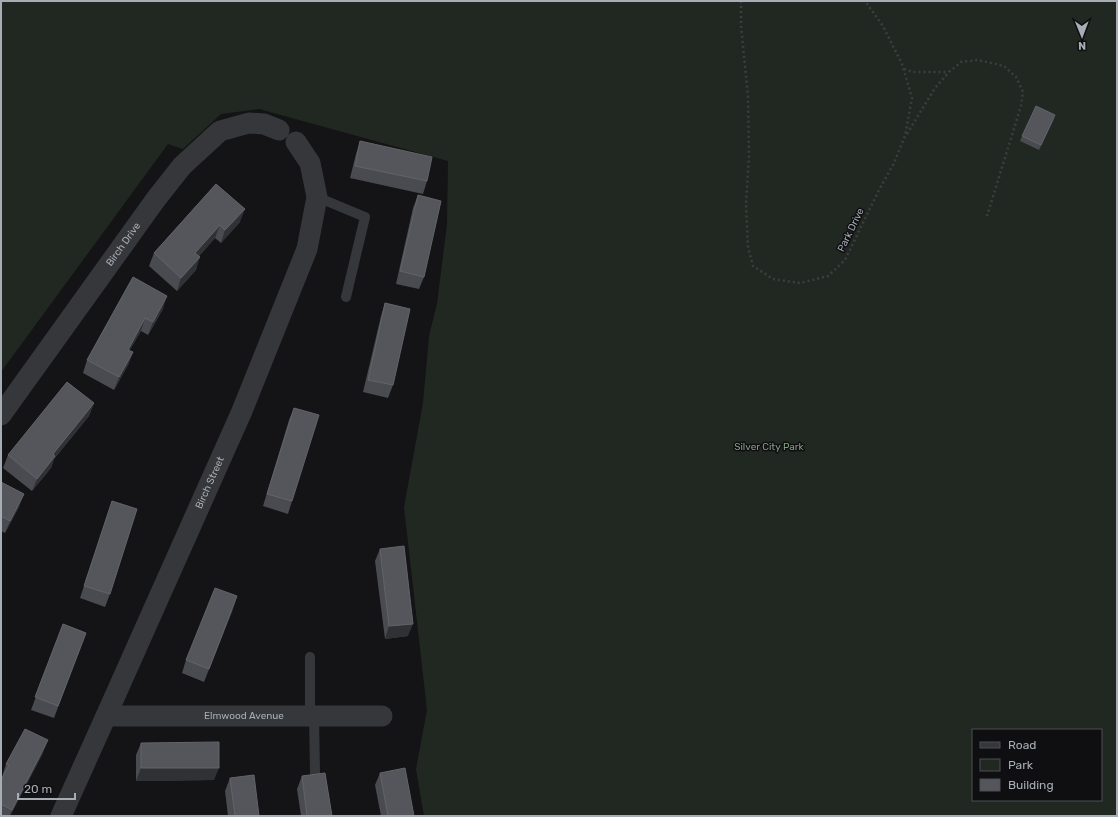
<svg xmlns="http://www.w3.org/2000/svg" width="1118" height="817" viewBox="0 0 1118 817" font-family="Rubik,sans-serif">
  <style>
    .green { fill: #212821; fill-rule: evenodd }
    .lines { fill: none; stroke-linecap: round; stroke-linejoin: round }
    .path { stroke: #3c3e41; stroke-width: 2.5; stroke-dasharray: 2 3; stroke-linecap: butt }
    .service { stroke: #35373b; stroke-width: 10 }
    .minor { stroke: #35373b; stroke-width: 21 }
    .wall { fill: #4a4b51 }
    .shaded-wall { fill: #303135 }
    .building { fill: #54565b; stroke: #616469 }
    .labels { text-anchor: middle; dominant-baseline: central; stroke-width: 3; stroke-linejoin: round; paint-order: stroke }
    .street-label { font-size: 10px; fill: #a7adb5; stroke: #0f0f11 }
    .park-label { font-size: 10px; fill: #809f7f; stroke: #0f0f11 }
  </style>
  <rect width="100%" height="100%" fill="#141416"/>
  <path class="green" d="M1 1H1117V816H424L416 769 427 710 404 507 423 403 429 336 437 304 447 224 448 161 259 109 221 114 183 149 168 144 1 372ZM973 730H1101V800H973Z"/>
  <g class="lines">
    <path class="path" d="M741 1V26L748 97 749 156 746 205 748 247 753 266 773 279 800 283 828 276 845 260 879 190 894 163 905 136 912 98 902 64 883 26 865 1
      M904 69 913 72H948
      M907 134 935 88 949 72 961 62 978 60 1004 66 1016 77 1023 92 1021 106 987 216"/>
    <path class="service" d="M317 197 365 217 346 297
      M310 657V716
      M314 716 315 773"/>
    <g class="minor">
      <path id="s1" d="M1 415 156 199 182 166 220 131 249 123 264 124 279 130"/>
      <path id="s2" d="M106 716H382"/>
      <path id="s3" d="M61 816 106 716 242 411 307 249 317 197 310 163 296 142"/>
    </g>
  </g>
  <path class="wall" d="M1054 119 1039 150 1020 141 1022 136Z
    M360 141 427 181 423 194 350 178 356 154Z
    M216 184 240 222 221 243 215 238 199 256 196 270 177 291 149 266 154 253Z
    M418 195 424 277 419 289 396 284 413 208Z
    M133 277 163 309 148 335 141 331 129 351 133 352 128 365 114 390 83 373 87 360Z
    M385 303 393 385 388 398 363 392 381 316Z
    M94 403 89 416 54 459 51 468 32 491 3 468 8 455Z
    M294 408 292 501 288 514 263 506 289 420Z
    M1 482 19 507 5 533 1 531Z
    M112 501 110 594 105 607 80 598Z
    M380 549 408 636 385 639 375 561Z
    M233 609 204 682 182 673 186 660Z
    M63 624 86 633 54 718 31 710Z
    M141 743 214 780 136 781V755Z
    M43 753 10 816H1V780L6 764Z
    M380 773 414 816H381L375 785Z
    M302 776 332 816H301L297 789Z
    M230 778 259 816H228L225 791Z"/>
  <path class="shaded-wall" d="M245 209 240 222 221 243 225 230Z
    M220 225 215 238 190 265 195 253Z
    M200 257 196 270 177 291 181 278Z
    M167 296 163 309 148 335 153 322Z
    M145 318 141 331 123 362 128 350Z
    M133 352 128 365 114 390 119 377Z
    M94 403 89 416 54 459 51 468 32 491 37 479 53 454Z
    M24 494 19 507 5 533 10 521Z
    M237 596 233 609 204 682 209 669Z
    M413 624 408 636 385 639 389 626Z
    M48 740 43 753 10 816H9L12 810Z
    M141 768H219L214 780 136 781Z"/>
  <path class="building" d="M1036 106 1055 115 1041 145 1022 136Z
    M360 141 432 157 427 181 355 166Z
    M216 184 245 209 225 230 220 225 195 253 200 257 181 278 154 253Z
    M418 195 441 201 424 277 400 271Z
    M133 277 167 296 153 322 145 318 128 350 133 352 119 377 87 360Z
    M385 303 410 309 393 385 368 380Z
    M67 382 94 403 53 454 55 456 37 479 8 455Z
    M294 408 319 415 292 501 267 494Z
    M1 482 24 494 10 521 1 516Z
    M112 501 137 509 110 594 84 586Z
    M404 546 413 624 389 626 380 549Z
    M215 588 237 596 209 669 186 660Z
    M63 624 86 633 58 706 35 697Z
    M25 729 48 740 12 810 1 804V780L9 765 6 764Z
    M219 742V768H141V743Z
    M405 768 414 816H388L380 773Z
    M325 773 332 816H307L302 776Z
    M254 775 259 816H235L230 778Z"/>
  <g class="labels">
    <g class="street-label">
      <text transform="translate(851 230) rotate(-64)">Park Drive</text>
      <text stroke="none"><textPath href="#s1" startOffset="210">Birch Drive</textPath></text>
      <text stroke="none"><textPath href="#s3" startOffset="365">Birch Street</textPath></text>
      <text stroke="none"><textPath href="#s2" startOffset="138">Elmwood Avenue</textPath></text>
    </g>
    <g class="park-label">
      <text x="769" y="447">Silver City Park</text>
    </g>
  </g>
  <rect width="1118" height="817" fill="none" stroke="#a7adb5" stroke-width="4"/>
  <rect x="972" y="729" width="130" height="72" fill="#0f0f11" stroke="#4c4e53"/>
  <rect x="980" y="742" width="20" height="6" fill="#35373b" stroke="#4c4e53"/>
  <text x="1008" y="749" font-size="12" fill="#a7adb5">Road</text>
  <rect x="980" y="759" width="20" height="12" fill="#212821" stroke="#4c4e53"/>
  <text x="1008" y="769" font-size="12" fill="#a7adb5">Park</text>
  <rect x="980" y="779" width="20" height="12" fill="#54565b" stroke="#4c4e53"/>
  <text x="1008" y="789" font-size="12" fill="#a7adb5">Building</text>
  <g transform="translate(1082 36) rotate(179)" stroke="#0f0f11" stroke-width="3" paint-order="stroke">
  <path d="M0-3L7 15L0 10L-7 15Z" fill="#a7adb5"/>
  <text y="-6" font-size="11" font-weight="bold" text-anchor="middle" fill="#a7adb5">N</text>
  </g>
  <path d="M18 793v6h57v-6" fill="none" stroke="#a7adb5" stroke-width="2"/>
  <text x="24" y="793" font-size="12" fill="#a7adb5" stroke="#0f0f11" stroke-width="3" paint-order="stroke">20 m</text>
</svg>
